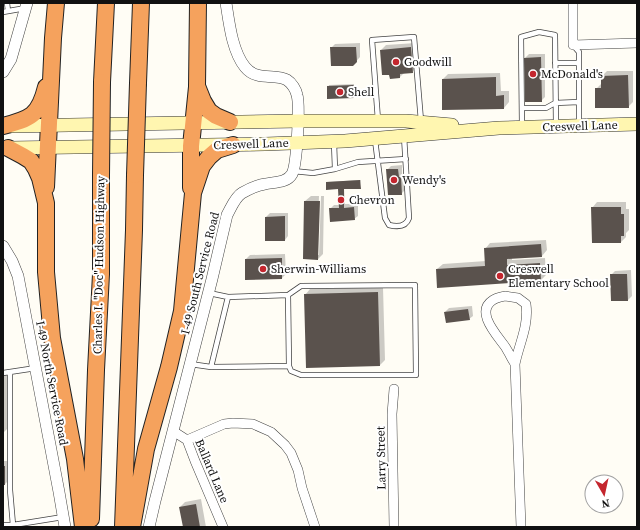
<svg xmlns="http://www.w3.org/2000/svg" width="640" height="530" viewBox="0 0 640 530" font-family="'Source Serif 4',serif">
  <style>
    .shadow { fill: #0003 }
    .building { fill: #5a524d }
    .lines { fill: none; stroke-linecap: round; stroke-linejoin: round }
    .service-casing { stroke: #444; stroke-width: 6 }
    .minor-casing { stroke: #444; stroke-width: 10 }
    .tertiary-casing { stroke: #444; stroke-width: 12 }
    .secondary-casing { stroke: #333; stroke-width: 14 }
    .motorway-casing { stroke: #222; stroke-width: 18 }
    .service { stroke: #fff; stroke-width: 4.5 }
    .minor { stroke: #fff; stroke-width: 9 }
    .tertiary { stroke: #fff; stroke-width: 11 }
    .secondary { stroke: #fff6b0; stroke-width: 13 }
    .motorway { stroke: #f5a25d; stroke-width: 16 }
    .motorway-bridge-casing { stroke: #222; stroke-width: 18; stroke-linecap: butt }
    .motorway-bridge { stroke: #f5a25d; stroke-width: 16 }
    .poi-dot { fill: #c4262e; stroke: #fff; stroke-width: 1.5 }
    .labels { text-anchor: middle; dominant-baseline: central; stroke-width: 4; stroke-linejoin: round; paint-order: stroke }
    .poi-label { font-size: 12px; fill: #111; stroke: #fff; text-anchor: start }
    .street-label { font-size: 12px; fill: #111; stroke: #fff }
  </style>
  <rect width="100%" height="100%" fill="#fffdf5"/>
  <path class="shadow" d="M360 43V57L353 65 331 48 335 44Z
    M416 43 418 67 412 72 404 73 400 77 390 74 381 50 386 45Z
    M529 54H545V97L541 101 525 58Z
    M607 71H633V102L628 107 596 89 602 83V76Z
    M500 73 501 91H509V102L504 108 443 109V79L448 74Z
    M354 84V97L328 98 329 85Z
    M402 165V174H404L405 190 401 194 387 170 391 166Z
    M361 180 360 188H344L345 204H358V216L354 219 330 209 334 205H339V188L327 183V182Z
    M311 196H319L317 255H319L321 196H324L323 254 318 259 305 201Z
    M597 202H626V209H629V230L626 233V237L621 242 592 208Z
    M270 213H288V236L285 240 266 217Z
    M546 240 547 250 542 256 512 258V260L545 258 546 275 541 280 437 269 443 264 486 261 485 249 490 243Z
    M285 254 286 274 282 278 246 259 250 255Z
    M631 270 632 296 628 300H612L611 275 615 271Z
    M383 287 385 360 380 365 305 295 310 289Z
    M472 306 473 316 469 319 445 312 449 308Z
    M3 375H9V427L3 433Z
    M3 461H10V479L5 484H3Z
    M201 499 206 527H184L180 507 185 502Z"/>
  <path class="building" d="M330 47H356L357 62 353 66H331Z
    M411 47 413 73 400 74V78L390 79 389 75H382L380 50Z
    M541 57 542 102H525L524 58Z
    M628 75 629 108H595V88H601V76Z
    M496 77V96L504 95V109L442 110V79Z
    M354 85V98L327 99V86Z
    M386 169H398L399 177H401L402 195H388Z
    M360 180 361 189H344V208L354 207 355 220 330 222 329 208H339L338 189 326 190V182Z
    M304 201H320L318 260 303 259Z
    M591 207H621V214H624V236H621V243H592Z
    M285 216V241H265V217Z
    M541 244 542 257 507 259V265L540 263 541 281 437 288 436 269 485 266 484 248Z
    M282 258V279L245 280V259Z
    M610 274H627L628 301H611Z
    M378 292 380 366 306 368 304 294Z
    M468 309 470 320 446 323 444 312Z
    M3 466H5V485H3Z
    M196 504 200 527H183L179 507Z"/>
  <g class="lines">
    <defs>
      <path id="service" d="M7 3 8 11
        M3 12 20 9 25 10
        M573 45 579 52V125
        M555 63H579
        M522 108H546L555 103 579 102
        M378 120 372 40 414 37 421 121
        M522 126 521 37 539 32 555 35 556 125
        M375 140 385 218 389 225C397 227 406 227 409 218L404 136
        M334 143 335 169
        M293 171 313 173 335 169 358 162 406 159
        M288 295 301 286 415 285 416 375H301L291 371 289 366
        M190 364 211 367 228 297 209 293
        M211 367 289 366 288 295 228 297
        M3 373 36 368
        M10 373V490L13 525
        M3 525H13L63 517"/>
      <path id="minor" d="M573 3V45L637 43
        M505 296 518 298 526 304C529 326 519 344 515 364 512 359 509 353 506 348 498 336 474 312 493 300 496 298 501 297 505 296Z
        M515 364 521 527
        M173 431 187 440 195 461 223 527
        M187 440 224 424 233 423 253 424 271 432 285 445 291 453 298 470 302 488 315 527
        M394 527 392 414 394 389"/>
      <path id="tertiary" d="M3 72 11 59 27 3
        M3 246 12 261 18 276 59 492 65 527
        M149 527 155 501 212 279 227 215C231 208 235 197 242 193 249 189 257 185 265 184 274 182 287 183 292 174 297 165 300 105 297 95 296 90 292 83 287 80 275 73 257 82 245 67 232 51 229 22 226 3"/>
      <path id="secondary" d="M12 126 298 121H406L452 125
        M9 148 265 144 345 141 499 128 637 124"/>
      <path id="motorway" d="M198 3 197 86 203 101 209 111 216 116 230 122
        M102 82 106 3
        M138 83 141 3
        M3 126C30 119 39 116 46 87
        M8 148 23 156 31 161 36 169 40 178 46 203V272L52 338 75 459 83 527
        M46 187 53 38 56 3
        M191 188V146L197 87
        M91 519 96 370 101 274V175
        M123 527 134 230 135 175
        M132 527 146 449 169 367 182 311 193 193 202 166 209 157 217 150 233 145"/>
    </defs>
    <use href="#service" class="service-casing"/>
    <use href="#minor" class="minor-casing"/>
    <use href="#tertiary" class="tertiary-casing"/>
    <use href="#secondary" class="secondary-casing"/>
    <use href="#motorway" class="motorway-casing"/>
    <use href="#service" class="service"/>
    <use href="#minor" class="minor"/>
    <use href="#tertiary" class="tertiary"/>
    <use href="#secondary" class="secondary"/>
    <use href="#motorway" class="motorway"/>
    <defs>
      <path id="motorway-bridge" d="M101 175 102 82
        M135 175 138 83"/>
    </defs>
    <use href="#motorway-bridge" class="motorway-bridge-casing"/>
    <use href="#motorway-bridge" class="motorway-bridge"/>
  </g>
  <g class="poi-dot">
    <circle cx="396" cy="62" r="4"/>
    <circle cx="533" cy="74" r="4"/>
    <circle cx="340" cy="92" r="4"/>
    <circle cx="394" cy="180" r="4"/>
    <circle cx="341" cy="200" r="4"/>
    <circle cx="263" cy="269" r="4"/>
    <circle cx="500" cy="276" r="4"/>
  </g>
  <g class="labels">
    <g class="poi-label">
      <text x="404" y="62">Goodwill</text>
      <text x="541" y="74">McDonald's</text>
      <text x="348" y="92">Shell</text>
      <text x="402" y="180">Wendy's</text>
      <text x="349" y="200">Chevron</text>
      <text x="271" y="269">Sherwin-Williams</text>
      <text x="508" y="269">Creswell<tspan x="508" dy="14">Elementary School</tspan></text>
    </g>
    <g class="street-label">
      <text transform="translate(580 126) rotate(-2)">Creswell Lane</text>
      <text transform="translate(251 144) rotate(-2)">Creswell Lane</text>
      <text transform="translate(99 265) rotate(-89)">Charles I. "Doc" Hudson Highway</text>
      <text transform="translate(200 273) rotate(-76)">I-49 South Service Road</text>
      <text transform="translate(52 383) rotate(79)">I-49 North Service Road</text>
      <text transform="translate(381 458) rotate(-91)">Larry Street</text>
      <text transform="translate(212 471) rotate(67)">Ballard Lane</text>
    </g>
  </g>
  <rect width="640" height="530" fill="none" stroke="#111111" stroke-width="8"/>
  <g transform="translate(604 494) rotate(171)"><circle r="19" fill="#ffffff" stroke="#a0a0a0"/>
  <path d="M0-3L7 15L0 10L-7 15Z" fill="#c4262e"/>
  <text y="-6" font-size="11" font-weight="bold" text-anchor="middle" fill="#111111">N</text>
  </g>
</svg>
